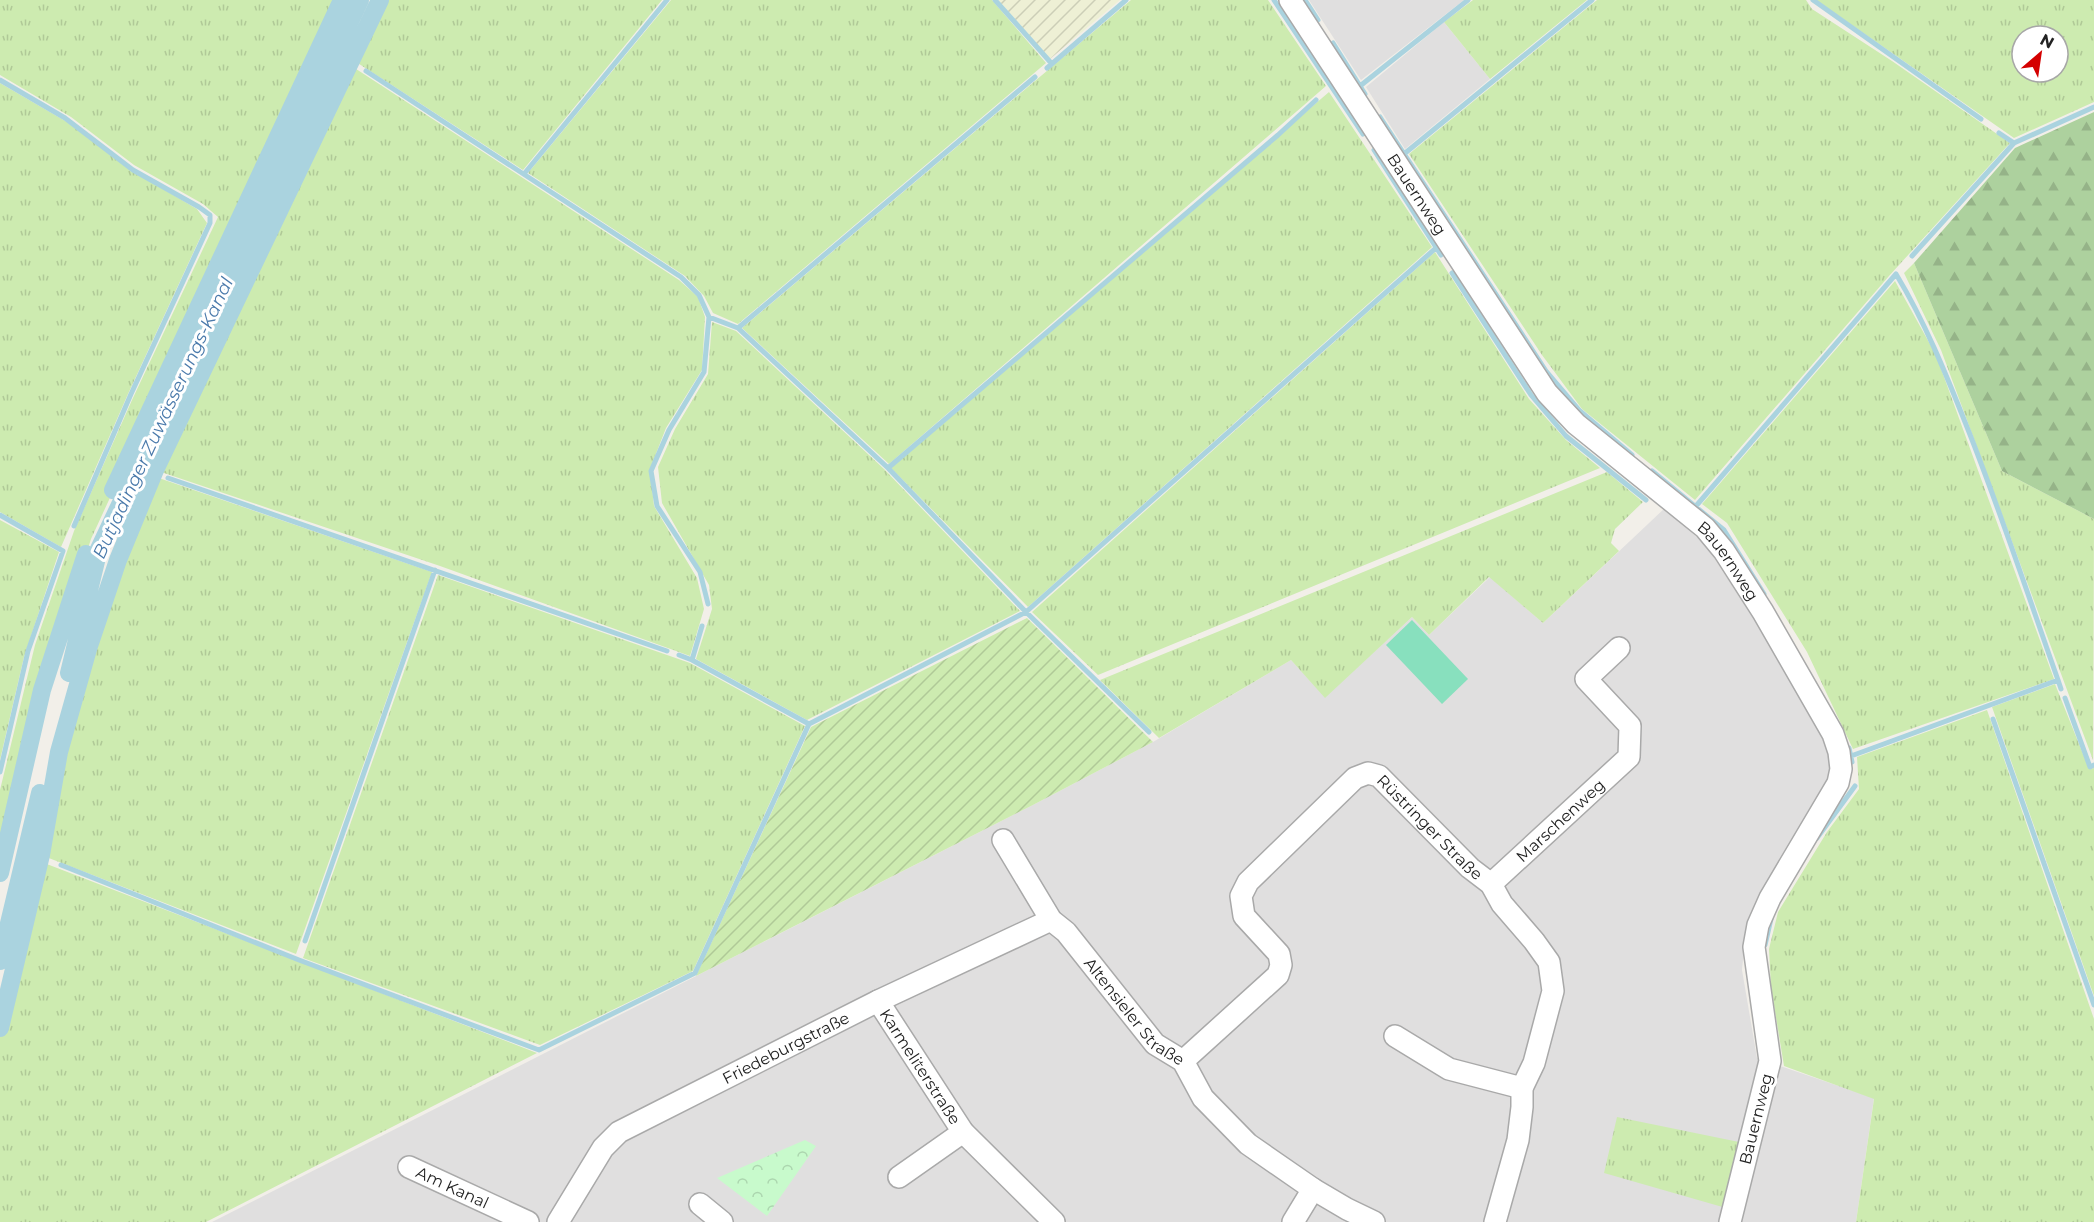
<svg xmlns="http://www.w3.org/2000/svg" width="2094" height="1222" viewBox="0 0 2094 1222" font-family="Montserrat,sans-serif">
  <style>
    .residential { fill: #e0dfdf }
    .farmland { fill: url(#farmland-furrows) }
    .grass { fill: url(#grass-tufts); fill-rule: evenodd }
    .forest { fill: url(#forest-firs) }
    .park { fill: url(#park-crowns) }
    .garden { fill: url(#garden-furrows) }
    .pitch { fill: #88e0be }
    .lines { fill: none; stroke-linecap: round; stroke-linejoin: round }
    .stream { stroke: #aad3df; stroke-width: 5 }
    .canal { stroke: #aad3df; stroke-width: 18 }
    .minor-casing { stroke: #a9a9a9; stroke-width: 24 }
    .minor { stroke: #fff; stroke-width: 21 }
    .labels { text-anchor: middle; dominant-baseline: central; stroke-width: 6; stroke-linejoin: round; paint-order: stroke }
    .street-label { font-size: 16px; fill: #222; stroke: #fff }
    .water-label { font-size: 18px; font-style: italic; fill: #4a7aab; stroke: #fff }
  </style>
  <defs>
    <pattern id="farmland-furrows" width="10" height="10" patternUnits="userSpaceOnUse" patternTransform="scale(1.5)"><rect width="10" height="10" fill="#eef0d5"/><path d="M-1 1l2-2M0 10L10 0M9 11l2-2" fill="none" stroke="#ccceb7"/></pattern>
    <pattern id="grass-tufts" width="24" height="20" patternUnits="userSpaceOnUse" patternTransform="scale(1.5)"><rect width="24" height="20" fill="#cdebb0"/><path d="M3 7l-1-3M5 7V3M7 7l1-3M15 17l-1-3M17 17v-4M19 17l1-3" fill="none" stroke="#b0c997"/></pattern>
    <pattern id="forest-firs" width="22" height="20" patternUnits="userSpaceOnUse" patternTransform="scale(1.5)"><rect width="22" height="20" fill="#add19e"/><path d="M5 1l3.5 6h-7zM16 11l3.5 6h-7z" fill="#95b388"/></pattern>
    <pattern id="park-crowns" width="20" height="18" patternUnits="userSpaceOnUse" patternTransform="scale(1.5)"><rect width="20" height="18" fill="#c8facc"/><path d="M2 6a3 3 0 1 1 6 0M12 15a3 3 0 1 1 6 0" fill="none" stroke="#acd6af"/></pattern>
    <pattern id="garden-furrows" width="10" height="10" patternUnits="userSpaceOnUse" patternTransform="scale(1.5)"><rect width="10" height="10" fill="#cdebb0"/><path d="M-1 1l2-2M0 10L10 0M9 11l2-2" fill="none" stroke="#b0c997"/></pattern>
  </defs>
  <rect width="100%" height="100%" fill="#f2efe9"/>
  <path class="residential" d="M1309 0H1464L1361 80Z
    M1444 22 1490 79 1405 149 1366 87Z
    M1666 507 1707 547 1798 687 1829 746 1833 766 1830 782 1762 889 1746 927 1742 970 1757 1058 1874 1098 1856 1222H212L1031 806 1153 742 1291 660 1325 697 1412 617 1429 635 1490 577 1543 623Z"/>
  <path class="farmland" d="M998 0H1120L1050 59Z"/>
  <path class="grass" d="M0 0H342L236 224 91 539 42 690 0 873V790L35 645 74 531 132 400 218 217 203 204 134 165 71 117 0 75Z
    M380 0H662L523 170 353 60Z
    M671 0H992L1046 63 738 324 713 313 704 296 685 276 528 173Z
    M1131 0H1268L1326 86 889 464 742 328Z
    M1473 0H1587L1490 79 1444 22Z
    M1597 0H1806L1812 9 1892 61 2010 143 1889 276 1695 500 1582 409 1542 355 1409 154Z
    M1816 0H2094V102L2014 138ZM2022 36H2058V72H2022Z
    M350 65 679 280 698 297 705 317 702 370 666 428 650 469 654 506 697 578 704 609 690 656 440 566 155 470Z
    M0 83 67 122 136 173 197 209 207 223 128 394 61 547 0 512Z
    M1329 92 1432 247 1028 607 891 468Z
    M1435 252 1529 399 1566 440 1600 468 1098 675 1032 612Z
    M1914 263 2002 471 2094 519 2093 760 1941 350 1904 273Z
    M1895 281 1936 355 2054 679 1853 749 1807 652 1727 523 1702 504Z
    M712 322 736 331 884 469 1020 611 807 720 696 659 712 609 709 585 662 503 658 467 675 429 708 374Z
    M1607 472 1643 502 1615 529 1611 543 1619 551 1543 623 1489 577 1429 635 1412 617 1325 698 1291 660 1159 738 1100 680Z
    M153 476 432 572 296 954 41 855C47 821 51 786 59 752 81 657 116 566 153 476Z
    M0 520 59 552 24 657 0 760Z
    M438 575 690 663 805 726 693 971 540 1045 303 958Z
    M2055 684 2089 769 2094 768V996L1992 707Z
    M1987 710 2094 1019V1222H1856L1874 1099 1784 1066 1771 987 1769 949 1778 912 1827 832 1859 789 1857 757Z
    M39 861 537 1053 206 1222H0V1028Z
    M1617 1117 1739 1142 1726 1208 1604 1173Z"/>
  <path class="forest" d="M2094 112V519L2002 471 1914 263 2015 148Z"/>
  <path class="park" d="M805 1140 816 1146 767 1216 717 1178Z"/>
  <path class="garden" d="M1027 618 1153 742 1031 806 696 976 811 727Z"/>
  <path class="pitch" d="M1412 620 1468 679 1442 704 1386 645Z"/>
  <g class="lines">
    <path class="stream" d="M995 0 1052 64
      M1274 0 1363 134
      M1305 0 1318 20
      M1813 0 1981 119
      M1333 43 1365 94
      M1047 68 1126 0
      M366 71 681 277 699 295 709 317 704 372 669 430 651 471 657 506 700 572 708 604
      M0 80 65 118 133 170 199 207 210 215V223L131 394 74 526
      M1360 86 1468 0
      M1380 117 1546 371 1580 411 1632 455
      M1999 133 2014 143
      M1374 150 1441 255
      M1404 154 1592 0
      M524 174 667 0
      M1912 256 2014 143 2094 107
      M1452 273 1531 395 1566 436 1646 500
      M709 317 738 328 888 468 1026 612 1149 732
      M738 328 1035 77
      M888 468 1278 135 1316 100
      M1652 471 1724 530 1764 594
      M168 478 667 651
      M1696 506 1896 274C1925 322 1946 374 1967 427 2000 510 2028 595 2058 680L1851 756
      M0 515 63 551 28 651 0 772
      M679 655 692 660 809 724 1026 612 1437 247
      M692 660 702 626
      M2058 680 2061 689
      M2065 698 2090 767 2094 765
      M1993 719 2094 1005
      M1849 748 1852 762
      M1817 838 1855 786
      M61 865 299 960 539 1050 695 973 809 724
      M305 941 435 570
      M1765 945 1771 919"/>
    <path class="canal" d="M113 490 342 0
      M69 673 99 549 360 0
      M0 873 42 690 86 554
      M0 961 40 793
      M0 1028 41 855 59 752 88 649 118 560 155 470 380 0"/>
    <defs>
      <g id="minor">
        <path id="s1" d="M1290 0 1547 393 1576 424 1705 528 1724 551 1763 612 1833 734 1839 752 1841 769 1838 783 1770 898 1758 925 1754 947 1770 1061 1730 1222"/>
        <path id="s2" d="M1003 840 1051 920 1066 932 1155 1044 1183 1061 1203 1098 1248 1144 1313 1189 1347 1209 1374 1222"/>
        <path id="s3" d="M1491 884 1629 757 1630 726 1586 679 1619 648"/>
        <path id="s4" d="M878 1001 963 1132 1054 1222"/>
        <path d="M1395 1036 1449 1069 1522 1088"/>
        <path id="s5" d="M1183 1061 1278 975 1281 965 1279 954 1244 916 1241 896 1248 882 1355 778 1368 773 1379 776 1470 868 1491 884 1502 904 1534 941 1549 962 1553 991 1534 1063 1522 1088V1107L1518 1140 1495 1222"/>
        <path id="s6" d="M409 1167 528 1222"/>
        <path d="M899 1177 963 1132"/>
        <path d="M700 1204 722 1222"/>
        <path id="s7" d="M558 1222 603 1148 619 1132 878 1001 1051 920"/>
        <path d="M1293 1222 1313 1189"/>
      </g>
    </defs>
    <use href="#minor" class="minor-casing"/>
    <use href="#minor" class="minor"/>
  </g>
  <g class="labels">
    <g class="street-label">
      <text stroke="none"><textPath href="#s1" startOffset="232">Bauernweg</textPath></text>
      <text stroke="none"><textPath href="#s1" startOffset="718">Bauernweg</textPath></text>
      <text stroke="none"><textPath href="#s3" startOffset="94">Marschenweg</textPath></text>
      <text stroke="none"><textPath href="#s5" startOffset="484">Rüstringer Straße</textPath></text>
      <text stroke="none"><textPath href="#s2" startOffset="218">Altensieler Straße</textPath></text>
      <text stroke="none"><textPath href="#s7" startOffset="296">Friedeburgstraße</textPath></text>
      <text stroke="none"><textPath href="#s4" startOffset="78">Karmeliterstraße</textPath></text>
      <text transform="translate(1756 1119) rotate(-76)">Bauernweg</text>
      <text stroke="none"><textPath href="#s6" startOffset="48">Am Kanal</textPath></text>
    </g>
    <g class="water-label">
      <text transform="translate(163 418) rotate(-65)">Butjadinger Zuwässerungs-Kanal</text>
    </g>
  </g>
  <g transform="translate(2040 54) rotate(29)"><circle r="28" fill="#ffffff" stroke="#a7a7a7" stroke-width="1.5"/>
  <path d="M0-4.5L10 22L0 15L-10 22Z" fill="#d40000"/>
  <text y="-9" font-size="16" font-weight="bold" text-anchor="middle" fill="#222222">N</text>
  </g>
</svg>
